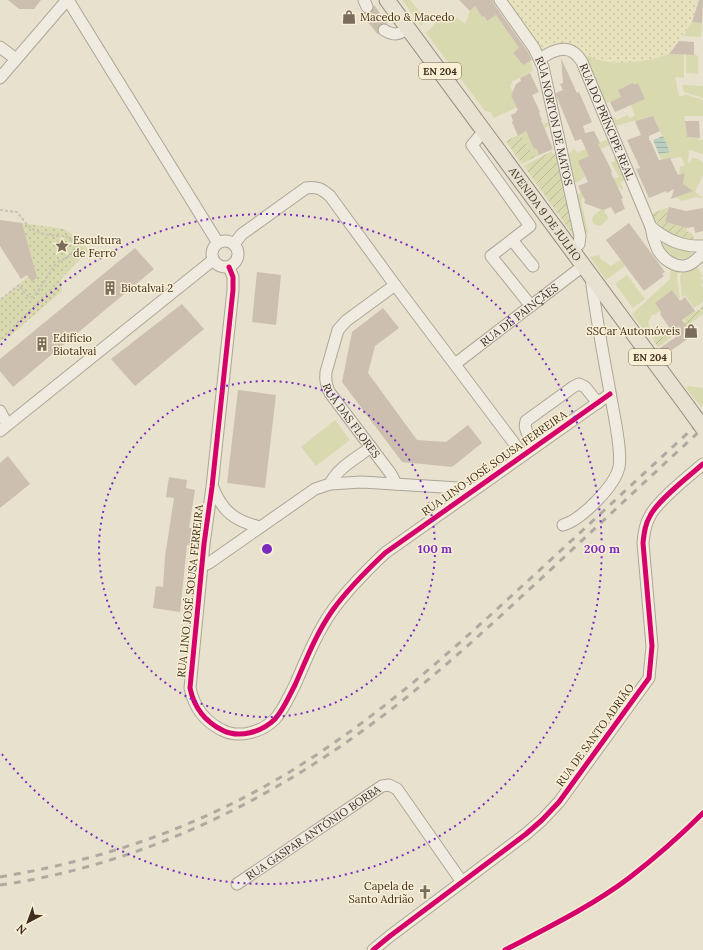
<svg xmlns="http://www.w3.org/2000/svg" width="703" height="950" viewBox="0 0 703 950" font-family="Lora,serif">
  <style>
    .farmland { fill: url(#farmland-dots) }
    .grass { fill: #d8d9af }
    .park { fill: url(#park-dots) }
    .garden { fill: url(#garden-furrows) }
    .water { fill: url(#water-rules) }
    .building { fill: #ccbfaf }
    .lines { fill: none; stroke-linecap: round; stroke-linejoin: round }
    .minor-tunnel { stroke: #c6bdab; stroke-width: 11; stroke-dasharray: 11 5.5; stroke-linecap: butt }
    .minor-casing { stroke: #ada697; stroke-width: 13 }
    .major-casing { stroke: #938b7e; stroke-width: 17 }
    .path { stroke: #c8c2b7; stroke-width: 2; stroke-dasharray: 3 2; stroke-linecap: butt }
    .minor { stroke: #efebe1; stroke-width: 11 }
    .major { stroke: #e7e1d1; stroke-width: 15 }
    .rail { stroke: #afaaa0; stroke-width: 3; stroke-dasharray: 7 7; stroke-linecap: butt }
    .major-bridge-casing { stroke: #938b7e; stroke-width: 17; stroke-linecap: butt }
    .major-bridge { stroke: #e7e1d1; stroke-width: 15 }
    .cycleway-casing { stroke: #f9efd4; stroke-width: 8 }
    .cycleway { stroke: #d6006c; stroke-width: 5 }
    .ring { fill: none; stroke: #7b2cbf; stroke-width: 2; stroke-dasharray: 2 4 }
    .labels { text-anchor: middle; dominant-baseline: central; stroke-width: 3; stroke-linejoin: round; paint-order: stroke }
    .shield { fill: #f9efd4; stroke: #776854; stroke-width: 1 }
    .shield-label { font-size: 10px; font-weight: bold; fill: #3f2e1d }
    .poi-label { font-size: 11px; fill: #3f2e1d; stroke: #f9efd4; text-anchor: start }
    .street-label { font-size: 11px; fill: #3f2e1d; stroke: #f9efd4 }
    .centre { fill: #7b2cbf; stroke: #f9efd4; stroke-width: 2 }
    .ring-label { font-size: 12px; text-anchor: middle; font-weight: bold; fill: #7b2cbf; stroke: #f9efd4; stroke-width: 3; stroke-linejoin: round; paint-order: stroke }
  </style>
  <defs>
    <pattern id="farmland-dots" width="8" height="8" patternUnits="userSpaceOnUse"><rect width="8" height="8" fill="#e9e2be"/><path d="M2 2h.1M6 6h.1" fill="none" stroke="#c9c2a3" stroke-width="1.8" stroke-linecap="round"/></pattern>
    <pattern id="park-dots" width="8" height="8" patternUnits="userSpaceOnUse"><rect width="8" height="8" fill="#d8d9af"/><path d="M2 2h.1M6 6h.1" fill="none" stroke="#babb96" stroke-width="1.8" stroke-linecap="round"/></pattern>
    <pattern id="garden-furrows" width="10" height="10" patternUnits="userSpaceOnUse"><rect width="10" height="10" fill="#d8d9af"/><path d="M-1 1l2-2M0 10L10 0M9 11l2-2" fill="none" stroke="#babb96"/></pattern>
    <pattern id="water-rules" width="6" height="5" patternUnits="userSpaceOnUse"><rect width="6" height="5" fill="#bacec2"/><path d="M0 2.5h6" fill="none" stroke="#a1b1a6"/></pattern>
  </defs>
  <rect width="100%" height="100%" fill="#e8e1ce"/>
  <path class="farmland" d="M503 0H698L692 22 669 54 649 60 623 63 585 57 566 46 551 45 542 49 539 48Z"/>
  <path class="grass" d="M402 0H410C416 8 428 17 421 26Z
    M475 6 482 17 484 16 487 21 496 15 519 48 513 53 520 62 523 60 530 61 533 71 513 81 510 86 513 91 511 96 515 104 520 106 494 118 490 112 485 111 426 33C443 17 444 6 465 24L470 11Z
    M692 22 702 23 701 37 683 36Z
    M669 54 684 55V78L675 77 679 96H684V94L703 100V116H684L687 137 698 138 699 140H703V154L689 150 688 162 690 163 692 158 698 159 703 163V175L695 192 703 198 695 197 682 201 676 197 692 191 683 184 685 173 679 175 680 167 685 165 681 157 662 160 659 154 670 152 653 116 614 126 611 119 615 117 616 120 628 115 629 118 635 116 631 105 645 99 638 84 634 85 633 84 618 90 621 97 605 104 585 57 590 56C602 65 634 63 648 60 655 59 662 56 669 54Z
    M694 54 698 56V74L686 73V55H694Z
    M682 85 703 86V98L684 92Z
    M550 121 551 125 528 135 534 149 536 148 539 155 535 157 520 134Z
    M608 139 610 145 595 151 596 153 579 161 585 176 581 180 573 184 568 155 570 152 575 149 577 153Z
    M616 157 625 180 620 182 623 188 622 190 619 187 587 195 581 199 588 232 583 236 575 195 619 177 611 163 615 161 614 158Z
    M602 209 603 210 605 209V213L608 217 607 220 600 226 595 225 592 221 593 216Z
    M664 243 676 249H690L693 254 692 257C682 261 664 258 662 245Z
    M599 255 601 259 611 266 620 260 625 266 606 280 590 257Z
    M697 267 703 276 701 278 703 281 702 286 703 288V302L694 308 685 295 682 297 680 278 681 273 692 270Z
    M671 269 678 272 677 278 680 298 679 299 672 290 655 303 660 311 656 314 652 315 648 322 650 328 646 333 632 314 670 279Z
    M627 275 645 299 633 308 615 284Z
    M688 386 703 388V405L701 407 686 388Z
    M335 420 350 440 316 466 301 447Z"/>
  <path class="park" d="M22 223 64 229 82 241 88 251 61 279V286L62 291 11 335 0 341V300L19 285 35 269Z"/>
  <path class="garden" d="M520 134 535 157 522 164 506 141Z
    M552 151V154L557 152 575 238 524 166Z
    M669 207 665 222 687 228 686 231 692 233 694 239C674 241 662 230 651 214Z
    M703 306V314L658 347 652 338C656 336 659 334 664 335L685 321 684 319 699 309 702 312 700 308Z"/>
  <path class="water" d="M663 136 670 152 659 154 653 140Z"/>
  <path class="building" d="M8 0H41L34 9H19Z
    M459 0H493L494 4 528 52 532 60 523 65 513 53 519 48 496 15 487 21 484 16 482 17 475 6 470 11Z
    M699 0H703L702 23 692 22Z
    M374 5 388 24 383 23 378 26V35L360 12 361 11 366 14 370 13 373 11Z
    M679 41 694 42V55L669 54Z
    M561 58 577 93 579 92 592 122 583 126 585 133 594 131 600 143 598 144 610 167 612 172 611 173 623 198 621 199 625 209 615 214 611 207 603 210 584 203 585 200 578 186 588 182 578 161 589 156 581 139 575 141 556 95V93L563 90 560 84 563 83Z
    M530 73 539 92 532 95 540 112 539 113 542 120H541L553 149 539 155 536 148 534 149 526 131 518 136 512 122 513 121 511 115 517 112 516 111 518 110 511 96 516 84 521 81 520 78Z
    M633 83 634 85 638 83 645 99 615 112 610 102 621 97 618 90Z
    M653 116 660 131 649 136V140H650L659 160 670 158 678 175 685 173 683 184 693 191 671 199 674 189 667 193 666 191 649 198 636 169 640 168 627 140 641 135 635 121Z
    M685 121H699L700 138 687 137Z
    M669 207 686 211 703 208V231L695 233 694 227 687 228 665 222Z
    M0 220 22 223 37 277 32 282 27 275 21 279 0 246Z
    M629 223 665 272 662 274 664 276 644 291 606 240Z
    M135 248 154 269 13 387 0 371V359Z
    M257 272 281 275 276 325 252 322Z
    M672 290 680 301 685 297 695 311 682 320 693 335 665 355 660 348 676 337 660 314 661 312 655 303Z
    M182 304 204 329 135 386 111 359Z
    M383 308 399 328 375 346 368 373 417 440 446 442 468 425 482 443 452 467 402 462 342 382 352 332Z
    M238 390 276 395 265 488 227 483Z
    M8 456 30 484 0 508V463Z
    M169 477 187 480 186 488 195 490 189 528H192L190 545H187L180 612 153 608 156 586 163 587 165 557 174 498 166 497Z"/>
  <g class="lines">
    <path class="minor-tunnel" d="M367 7 375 20 384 30"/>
    <defs>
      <g id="minor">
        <path d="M68 0 218 243"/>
        <path d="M364 0 367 7"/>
        <path id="s1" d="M500 0 534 48 543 67 580 236 579 244 572 250"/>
        <path d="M384 30C394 36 399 35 408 28"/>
        <path d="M0 47 16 59"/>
        <path id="s2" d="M540 59C556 48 571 43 582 62L651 227C652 234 654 241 657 248 662 259 676 269 688 265 694 263 699 257 703 253"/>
        <path d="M0 78 67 0"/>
        <path d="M484 131 472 145 530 226 491 256 531 306"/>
        <path d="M651 227C667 240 682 247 703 246"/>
        <path d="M512 240 533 266"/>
        <circle cx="225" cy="254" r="13"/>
        <path d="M234 244 242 234 306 188C317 186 322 189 330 196L395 285 523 455"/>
        <path d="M229 267 233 277V290L212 487 204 544 190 688C194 707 204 721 222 730 239 739 262 732 275 719 284 709 289 696 295 685 306 660 316 634 332 611 347 590 366 571 385 553L610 394"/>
        <path id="s3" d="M395 285 346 321 338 330 326 372C325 380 326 386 330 393L391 474 396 484"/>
        <path id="s4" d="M455 364 583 266"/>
        <path d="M0 411 7 424"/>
        <path d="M0 431 213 260"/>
        <path d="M536 446C531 438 523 431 526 421L573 387 579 384 585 387 598 403"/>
        <path d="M330 484 362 482 475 489"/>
        <path d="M213 488C223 512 235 521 260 527"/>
        <path d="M563 525C581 520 615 486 619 467 622 451 614 415 611 398 604 358 596 318 591 277"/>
        <path d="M202 566 209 563 315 489 330 484C337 468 357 458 371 447"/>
        <path id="s5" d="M237 884 382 786 389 785 397 789 462 882"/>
        <path d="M373 950 390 936 526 834 542 820 559 802 649 678 652 646 643 543C644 533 645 524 650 516 657 501 689 476 703 464"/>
      </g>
      <g id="major">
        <path id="s6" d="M387 0 687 406"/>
      </g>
    </defs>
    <use href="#minor" class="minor-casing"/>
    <use href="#major" class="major-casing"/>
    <path class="path" d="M0 210 17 212C20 215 22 219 25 222 35 235 51 236 66 236L74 243C75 259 63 256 55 265 47 275 42 288 33 297 26 298 23 290 19 285L0 300"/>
    <use href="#minor" class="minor"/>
    <use href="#major" class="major"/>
    <path class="rail" d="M0 877C78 864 153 842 225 807 336 754 430 671 520 588 581 532 642 475 703 419
      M0 885C120 868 235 818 335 750 402 705 462 652 521 597 582 541 642 484 703 428"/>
    <defs>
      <path id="major-bridge" d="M687 406 703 428"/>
    </defs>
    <use href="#major-bridge" class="major-bridge-casing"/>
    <use href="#major-bridge" class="major-bridge"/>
    <defs>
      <path id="cycleway" d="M229 267 233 277V290L212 487 204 544 190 688C194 707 204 721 222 730 239 739 262 732 275 719 284 709 289 696 295 685 306 660 316 634 332 611 347 590 366 571 385 553L610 394
        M373 950 390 936 526 834 542 820 559 802 649 678 652 646 643 543C644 533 645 524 650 516 657 501 689 476 703 464
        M505 950C547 928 592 906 629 878 655 858 680 836 703 813"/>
    </defs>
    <use href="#cycleway" class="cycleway-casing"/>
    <use href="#cycleway" class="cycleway"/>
  </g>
  <g class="ring">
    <circle cx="267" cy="549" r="168"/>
    <path d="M1 345A335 335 0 1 1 1 753"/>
  </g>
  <defs>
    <symbol id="shop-bare" viewBox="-9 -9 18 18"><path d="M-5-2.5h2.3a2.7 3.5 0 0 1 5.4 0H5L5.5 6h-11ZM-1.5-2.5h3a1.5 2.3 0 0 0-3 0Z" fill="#7a6d5b" stroke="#f9efd4" stroke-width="2.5" paint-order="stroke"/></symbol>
    <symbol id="sight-bare" viewBox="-9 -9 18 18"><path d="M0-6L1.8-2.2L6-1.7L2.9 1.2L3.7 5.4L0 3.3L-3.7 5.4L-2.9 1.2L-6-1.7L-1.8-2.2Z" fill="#7a6d5b" stroke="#f9efd4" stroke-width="2.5" paint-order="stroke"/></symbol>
    <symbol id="building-bare" viewBox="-9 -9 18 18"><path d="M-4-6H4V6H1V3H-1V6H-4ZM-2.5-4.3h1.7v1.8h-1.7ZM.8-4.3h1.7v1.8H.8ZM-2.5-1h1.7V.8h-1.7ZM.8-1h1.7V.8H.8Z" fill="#7a6d5b" stroke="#f9efd4" stroke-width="2.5" paint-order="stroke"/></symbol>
    <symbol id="church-bare" viewBox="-9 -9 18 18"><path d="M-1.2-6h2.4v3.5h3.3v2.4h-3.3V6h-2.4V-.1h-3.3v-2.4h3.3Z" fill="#7a6d5b" stroke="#f9efd4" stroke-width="2.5" paint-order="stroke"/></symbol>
  </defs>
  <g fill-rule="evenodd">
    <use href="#shop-bare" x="339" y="7" width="20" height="20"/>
    <use href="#sight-bare" x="52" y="236" width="20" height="20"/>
    <use href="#building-bare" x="100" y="278" width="20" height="20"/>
    <use href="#shop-bare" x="681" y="321" width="20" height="20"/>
    <use href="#building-bare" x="32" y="334" width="20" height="20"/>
    <use href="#church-bare" x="415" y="882" width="20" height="20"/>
  </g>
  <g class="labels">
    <g class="shield">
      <rect x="419" y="63" width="42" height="16" rx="3"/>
      <rect x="629" y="349" width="42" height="16" rx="3"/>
    </g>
    <g class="shield-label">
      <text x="440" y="71">EN 204</text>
      <text x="650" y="357">EN 204</text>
    </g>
    <g class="poi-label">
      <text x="360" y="17">Macedo &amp; Macedo</text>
      <text x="73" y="240">Escultura<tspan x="73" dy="13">de Ferro</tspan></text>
      <text x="121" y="288">Biotalvai 2</text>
      <text x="680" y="331" text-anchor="end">SSCar Automóveis</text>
      <text x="53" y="338">Edifício<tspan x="53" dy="13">Biotalvai</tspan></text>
      <text x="414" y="886" text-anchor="end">Capela de<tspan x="414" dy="13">Santo Adrião</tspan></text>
    </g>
    <g class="street-label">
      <text stroke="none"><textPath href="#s1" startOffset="135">RUA NORTON DE MATOS</textPath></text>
      <text stroke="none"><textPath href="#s2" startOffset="114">RUA DO PRÍNCIPE REAL</textPath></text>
      <text stroke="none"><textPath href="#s6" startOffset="266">AVENIDA 9 DE JULHO</textPath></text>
      <text stroke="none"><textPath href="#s4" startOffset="81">RUA DE PAINÇÃES</textPath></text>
      <text stroke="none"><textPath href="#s3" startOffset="173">RUA DAS FLORES</textPath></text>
      <text transform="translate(494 463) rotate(-35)">RUA LINO JOSÉ SOUSA FERREIRA</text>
      <text transform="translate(190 591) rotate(-84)">RUA LINO JOSÉ SOUSA FERREIRA</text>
      <text transform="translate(595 735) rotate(-54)">RUA DE SANTO ADRIÃO</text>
      <text stroke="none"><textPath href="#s5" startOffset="92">RUA GASPAR ANTÓNIO BORBA</textPath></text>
    </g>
  </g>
  <circle cx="267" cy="549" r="6" class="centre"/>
  <g class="ring-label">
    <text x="435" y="553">100 m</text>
    <text x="602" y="553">200 m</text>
  </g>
  <g transform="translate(28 922) rotate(221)" stroke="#f9efd4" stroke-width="3" paint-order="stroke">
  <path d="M0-3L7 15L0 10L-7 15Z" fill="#3f2e1d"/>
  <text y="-6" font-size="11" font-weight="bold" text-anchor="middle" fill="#3f2e1d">N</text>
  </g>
</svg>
